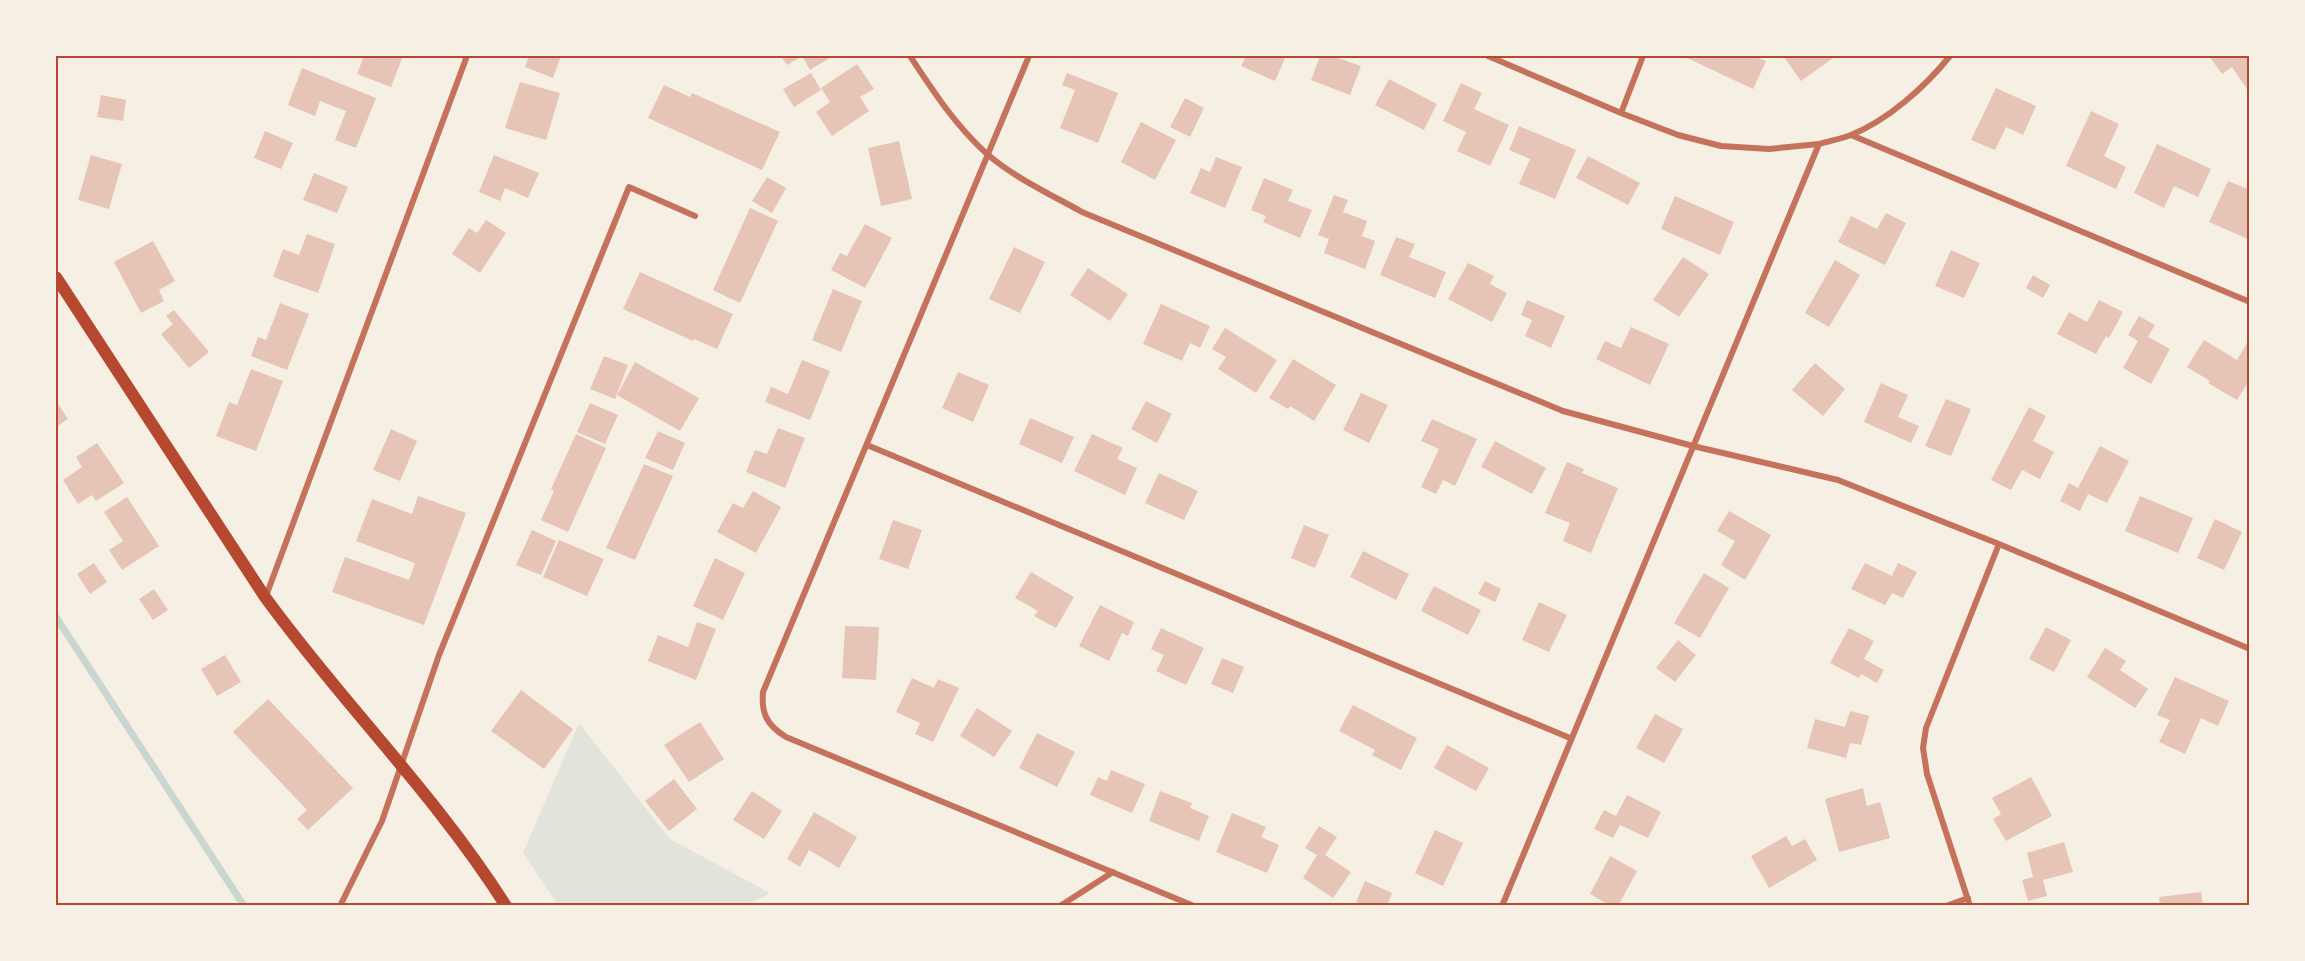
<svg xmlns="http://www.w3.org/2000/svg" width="2305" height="961" viewBox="0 0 2305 961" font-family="Figtree,sans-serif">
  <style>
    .green { fill: #e2e4dc }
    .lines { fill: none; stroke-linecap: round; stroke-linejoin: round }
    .stream { stroke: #c9d6d2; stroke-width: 7 }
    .building { fill: #e6c5b7 }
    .minor { stroke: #c5725c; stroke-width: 6 }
    .secondary { stroke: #b5482f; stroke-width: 12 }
    .neatline { fill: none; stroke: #b5482f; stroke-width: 2 }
  </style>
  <rect width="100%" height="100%" fill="#f6efe4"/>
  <path class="green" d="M579 723 670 839 770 893 748 905H558L523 853Z"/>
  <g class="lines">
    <path class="stream" d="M56 617 244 906"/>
  </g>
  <path class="building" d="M364 56 371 59 372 56H403L391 87 357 74Z
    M529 56H561L553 78 525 67Z
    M781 56H833L810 70 802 56 787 65Z
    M1246 56H1286L1275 81 1241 66Z
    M1320 56H1332L1361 66 1350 95 1311 80Z
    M1688 56H1753L1766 61 1753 89 1687 58Z
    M1787 56H1836L1801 81 1784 57Z
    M2209 56H2250V87L2247 89 2232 67 2222 74Z
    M857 64 874 89 860 97 869 111 832 136 816 112 830 102 821 88Z
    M302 68 376 98 356 148 335 140 346 111 320 101 315 116 288 105Z
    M811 73 821 90 794 107 783 89Z
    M1067 73 1118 93 1098 143 1060 128 1075 90 1062 85Z
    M1389 79 1437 104 1424 130 1375 105Z
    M520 82 560 93 546 140 505 128Z
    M1461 83 1482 93 1474 109 1509 125 1490 166 1457 151 1466 132 1443 121Z
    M664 85 690 97 692 93 780 132 762 170 648 118Z
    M1996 88 2036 106 2023 135 2006 127 1995 150 1971 140Z
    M101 95 126 100 123 121 97 117Z
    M1185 98 1204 108 1190 137 1170 127Z
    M2091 111 2119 124 2104 156 2126 167 2116 189 2066 166Z
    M1141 122 1176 140 1155 180 1121 162Z
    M1519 126 1576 150 1555 199 1519 184 1530 159 1509 150Z
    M265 131 293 143 281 169 254 158Z
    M899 141 912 199 881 206 868 148Z
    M2157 144 2211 169 2198 197 2174 186 2164 208 2134 193Z
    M91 155 122 164 109 209 78 200Z
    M494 155 539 173 528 198 505 188 500 201 479 192Z
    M1588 156 1640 183 1628 205 1576 178Z
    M1216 157 1242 167 1225 208 1190 193 1201 168 1210 172Z
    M314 173 348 187 337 213 303 200Z
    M767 177 786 188 772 213 752 201Z
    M1264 178 1293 190 1288 201 1312 210 1300 238 1263 222 1266 216 1251 210Z
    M2228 181 2250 190V240L2209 222Z
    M1334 195 1348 200 1343 212 1367 221 1362 236 1375 241 1365 269 1324 253 1329 239 1318 235Z
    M1675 196 1734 222 1720 255 1661 229Z
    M750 208 778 221 740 303 713 290Z
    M1886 213 1906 223 1885 265 1838 242 1851 216 1877 229Z
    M486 220 506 233 480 273 452 254 469 228 477 233Z
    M865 224 892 238 865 288 831 270 840 253 847 256Z
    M307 234 335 244 318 293 273 277 283 249 299 255Z
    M1396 237 1415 244 1409 257 1446 272 1435 298 1380 275Z
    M153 241 175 281 159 290 164 301 141 313 114 262Z
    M1014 247 1045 262 1020 313 989 299Z
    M1951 250 1980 263 1964 298 1935 286Z
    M1683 257 1709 274 1679 317 1653 300Z
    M1835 260 1860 275 1829 327 1805 313Z
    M1468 263 1494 276 1490 284 1507 293 1492 322 1448 299Z
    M1088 268 1128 294 1110 321 1070 295Z
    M640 272 733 314 717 349 694 339 693 341 623 309Z
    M2033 275 2050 285 2043 298 2026 288Z
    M833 289 862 301 841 352 812 340Z
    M1527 300 1565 316 1551 348 1525 336 1532 320 1521 315Z
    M2099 300 2123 312 2109 338 2106 336 2096 354 2057 334 2069 312 2087 322Z
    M280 303 309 314 287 370 251 356 258 337 266 340Z
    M1161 304 1210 326 1200 348 1190 343 1182 361 1143 344Z
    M174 310 209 352 189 368 161 334 173 324 166 316Z
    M2139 316 2155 325 2148 337 2170 349 2151 384 2123 368 2138 341 2128 335Z
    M1631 327 1669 344 1650 385 1596 359 1605 341 1621 348Z
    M1225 328 1277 360 1256 393 1218 369 1226 357 1212 349Z
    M2204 340 2237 360 2247 343 2250 345V379L2237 400 2208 383 2210 381 2187 367Z
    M604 356 628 365 615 399 590 389Z
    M1293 359 1336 385 1314 421 1290 406 1288 409 1269 398Z
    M802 360 830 371 810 420 765 402 771 387 788 394Z
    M635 362 699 398 680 431 617 395Z
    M1815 363 1845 389 1823 416 1792 390Z
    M251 369 283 381 256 451 216 436 229 402 237 405Z
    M958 372 989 385 973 422 942 408Z
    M1881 383 1908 395 1898 417 1919 426 1911 443 1864 422Z
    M1361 393 1388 405 1369 443 1343 430Z
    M1946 399 1971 409 1951 456 1925 446Z
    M56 401 68 419 56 427Z
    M1146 401 1172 414 1157 443 1131 429Z
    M590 403 618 415 605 444 577 432Z
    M2029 407 2046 416 2033 441 2054 452 2040 479 2022 470 2011 490 1991 480Z
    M1030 418 1074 437 1062 463 1019 444Z
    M1432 419 1477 439 1455 486 1443 480 1436 494 1421 487 1439 449 1421 441Z
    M778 428 805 438 785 488 746 472 755 450 767 454Z
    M391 429 417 441 400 481 373 470Z
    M658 431 685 443 673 470 645 458Z
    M576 434 606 448 568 532 541 520 554 491 551 489Z
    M1092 434 1123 448 1117 459 1137 468 1125 495 1074 471Z
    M1495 441 1546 468 1532 494 1481 467Z
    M97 443 124 483 96 501 92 495 78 504 63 480 82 467 76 457Z
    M2100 446 2129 461 2107 503 2088 494 2080 511 2060 501 2069 483 2078 488Z
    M1567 462 1584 469 1582 473 1618 488 1591 553 1563 541 1570 523 1545 513Z
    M644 464 673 476 635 560 606 548Z
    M1159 473 1198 491 1184 520 1145 503Z
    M753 491 781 507 756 553 717 532 733 503 743 508Z
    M418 496 466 513 424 625 332 592 345 557 409 580 415 563 356 541 372 499 412 514Z
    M2140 496 2193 518 2178 553 2125 531Z
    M127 497 159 546 122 570 109 550 123 541 104 512Z
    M1729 511 1771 535 1745 580 1721 565 1735 541 1717 531Z
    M2215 519 2242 532 2224 570 2197 558Z
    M893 520 922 530 908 569 879 559Z
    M1304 525 1329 535 1315 568 1291 558Z
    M532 530 556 541 541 575 516 565Z
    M559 540 604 559 587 596 543 577Z
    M1363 551 1409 574 1396 600 1350 577Z
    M715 558 745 573 723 620 693 606Z
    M94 563 107 582 90 594 77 574Z
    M1865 563 1892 576 1898 563 1917 572 1903 598 1892 593 1885 605 1851 589Z
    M1031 572 1074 597 1056 628 1034 616 1038 611 1015 598Z
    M1704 573 1729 588 1700 638 1674 623Z
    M1485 581 1501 589 1495 602 1478 594Z
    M1434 586 1481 610 1468 635 1421 611Z
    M154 589 168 610 153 620 139 599Z
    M1539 602 1567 615 1549 652 1522 640Z
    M1100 605 1134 622 1128 636 1122 633 1109 661 1079 646Z
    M697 622 716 629 696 680 648 661 658 635 688 647Z
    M845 626 879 627 876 680 842 678Z
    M2046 627 2071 640 2054 672 2029 659Z
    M1161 628 1204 648 1186 685 1156 671 1164 655 1151 649Z
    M1849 628 1874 641 1864 659 1884 670 1877 683 1861 674 1859 678 1830 663Z
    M1678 640 1696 655 1675 682 1656 668Z
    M2105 648 2126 661 2120 670 2148 689 2135 708 2087 677Z
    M225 655 241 682 217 696 201 669Z
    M1222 658 1244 667 1233 693 1211 684Z
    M2175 677 2229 701 2218 726 2201 718 2185 754 2159 742 2170 720 2157 715Z
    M912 678 934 688 938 679 959 688 933 742 915 734 920 723 896 712Z
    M521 690 573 729 544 769 491 731Z
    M268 699 353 788 308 830 297 819 307 810 233 732Z
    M1353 705 1417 738 1401 770 1372 755 1375 750 1339 731Z
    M977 708 1012 731 994 757 960 736Z
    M1850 711 1869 716 1861 745 1850 743 1846 758 1807 748 1815 719 1845 727Z
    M1655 714 1683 729 1664 763 1636 748Z
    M700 722 724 759 689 782 664 745Z
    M1037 733 1075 752 1057 787 1019 768Z
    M1447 745 1489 768 1476 791 1434 768Z
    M1111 770 1145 784 1132 813 1090 795 1098 777 1107 781Z
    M2031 777 2052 816 2006 841 1993 819 2001 814 1992 798Z
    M674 779 697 809 669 831 645 801Z
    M1863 788 1867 806 1880 802 1890 838 1839 852 1825 799Z
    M752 791 782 811 764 839 733 820Z
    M1160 791 1192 803 1190 808 1209 816 1199 841 1149 821Z
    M1627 795 1661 812 1648 838 1620 825 1613 838 1594 829 1604 810 1616 816Z
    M814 812 857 837 839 868 809 850 800 867 787 859Z
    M1232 813 1266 827 1261 837 1279 845 1267 873 1216 852Z
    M1319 826 1337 837 1325 855 1351 872 1333 898 1303 878 1317 855 1305 848Z
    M1435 830 1463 843 1443 886 1415 873Z
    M1786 836 1792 846 1805 839 1817 860 1769 888 1751 856Z
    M2064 842 2073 872 2043 880 2047 896 2028 901 2022 880 2033 877 2027 853Z
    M1610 856 1637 871 1618 906H1611L1590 894Z
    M1365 881 1392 893 1387 906H1363L1356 902Z
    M2201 892 2203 906H2160L2159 897Z"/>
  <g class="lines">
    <path class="minor" d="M910 56C933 91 955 125 987 154 1015 178 1050 194 1082 212L1563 411 1693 446 1838 480 1999 544 2250 649
      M1029 56 763 692C761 714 767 725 786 737L1194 906
      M1488 56 1621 113 1678 135 1721 146 1769 149 1819 144
      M1621 113 1643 56
      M1851 135 2250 302
      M867 445 1570 738
      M266 596 467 56
      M340 906 382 821 439 655 629 187 695 216
      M1060 906 1113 872
      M1502 906 1819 144C1829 141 1841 139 1851 135 1888 120 1925 87 1950 56
      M1946 906 1968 898
      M1970 906 1927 774 1923 748 1926 728 1999 544"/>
    <path class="secondary" d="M56 277 265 597C342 703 436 795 506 906"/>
  </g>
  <rect width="2305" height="961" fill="none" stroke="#f6efe4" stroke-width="114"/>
  <rect x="57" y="57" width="2191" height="847" class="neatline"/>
</svg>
